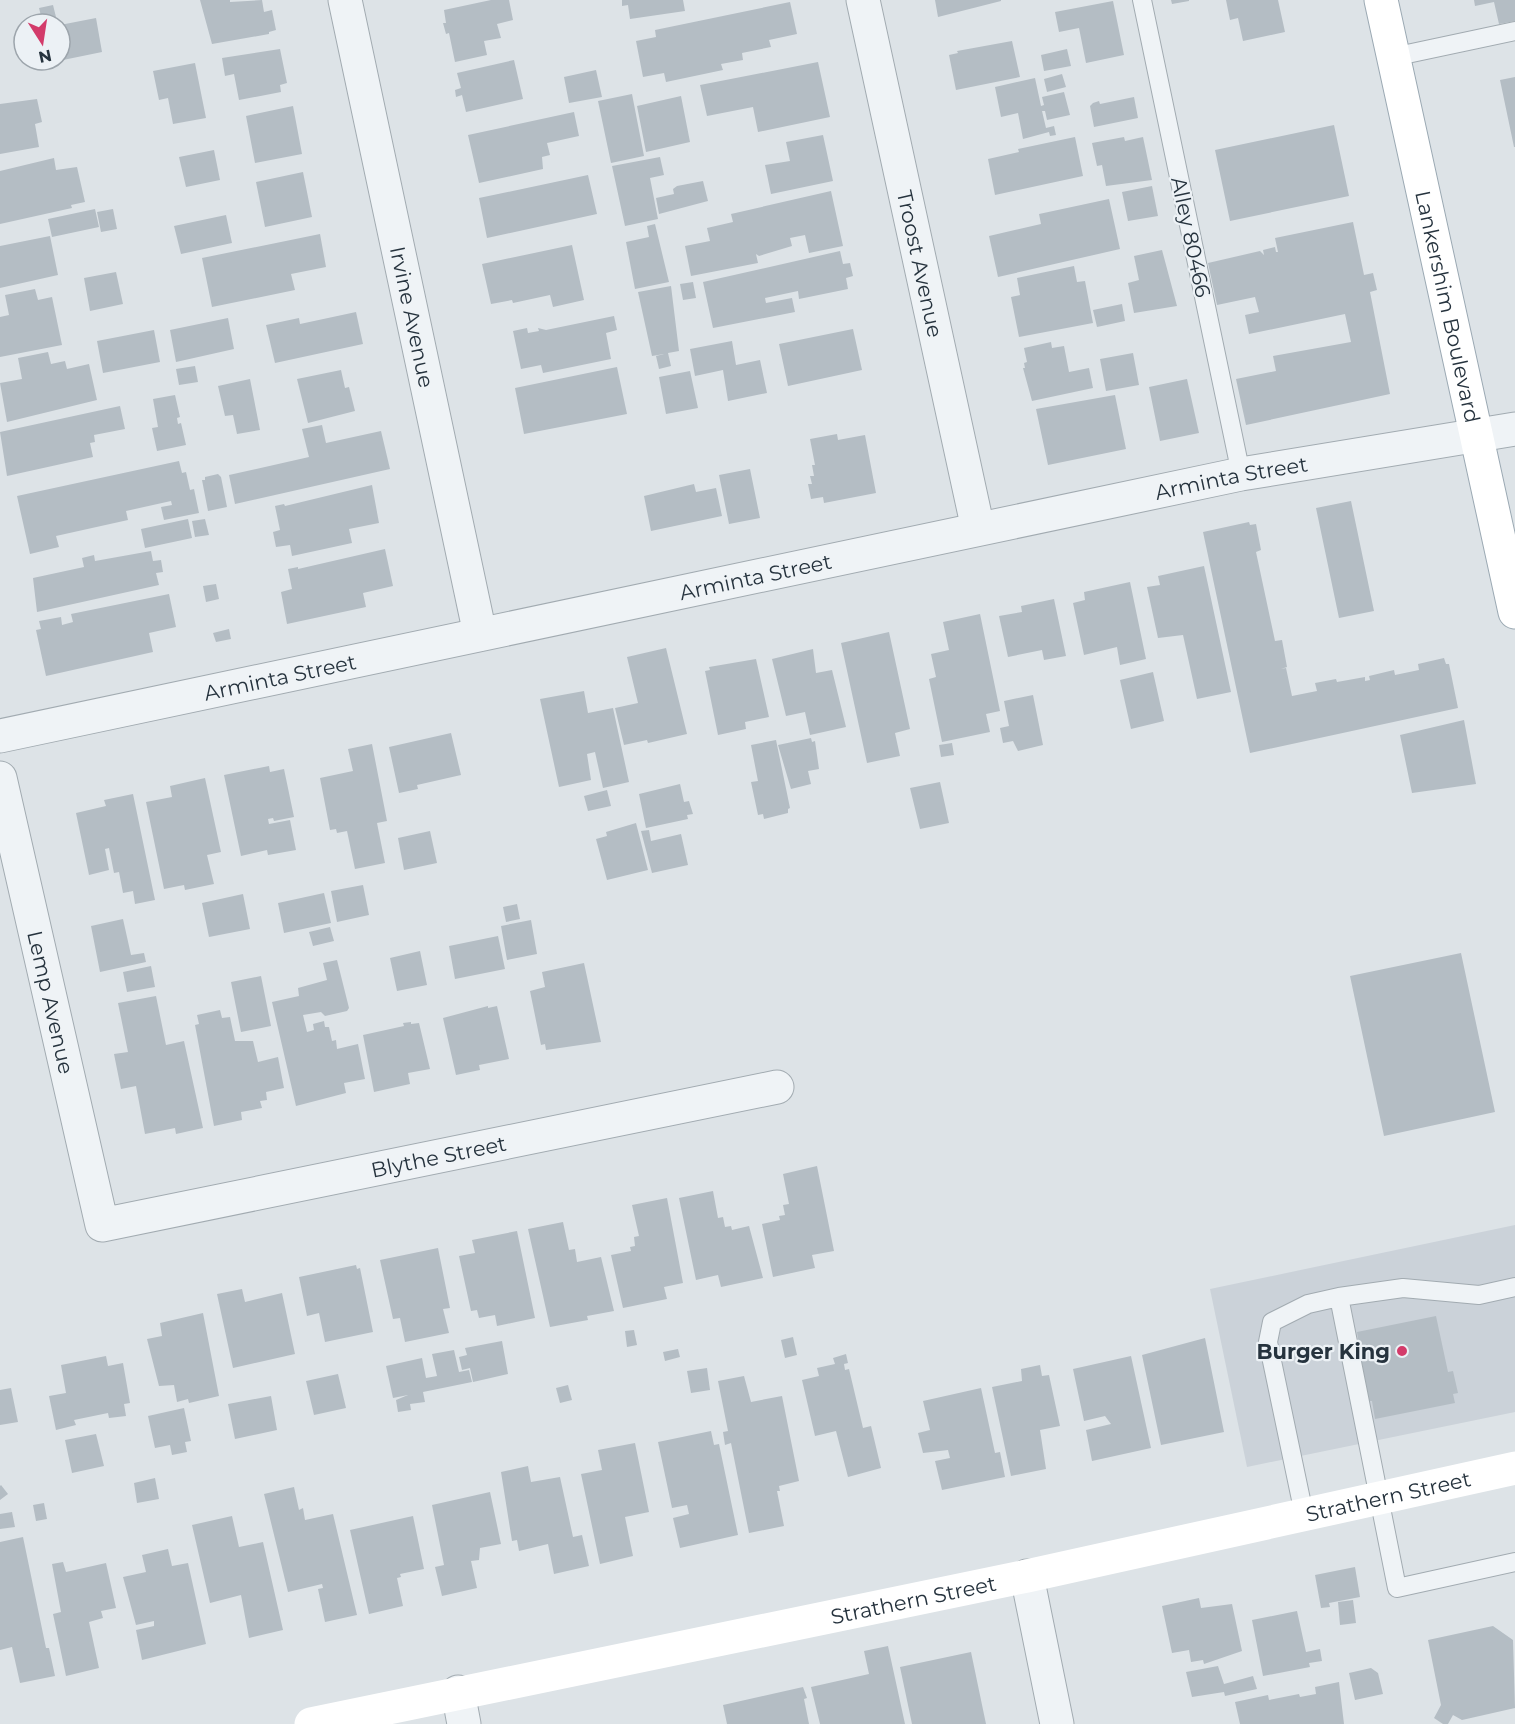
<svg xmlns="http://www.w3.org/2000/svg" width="1515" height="1724" viewBox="0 0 1515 1724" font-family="Montserrat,sans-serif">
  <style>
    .built { fill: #cbd2d9 }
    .building { fill: #b4bdc4 }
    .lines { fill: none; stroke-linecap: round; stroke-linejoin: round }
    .lane-casing { stroke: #a2abb1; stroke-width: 20 }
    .street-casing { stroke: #a2abb1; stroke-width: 35 }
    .primary-casing { stroke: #9ba9b3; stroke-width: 35 }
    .lane { stroke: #eff3f6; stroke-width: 18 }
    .street { stroke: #eff3f6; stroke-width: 33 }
    .secondary { stroke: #fff; stroke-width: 33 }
    .primary { stroke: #fff; stroke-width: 33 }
    .poi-dot { fill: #d33b6a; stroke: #ecf1f5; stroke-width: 2 }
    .labels { text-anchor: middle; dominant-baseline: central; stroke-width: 4.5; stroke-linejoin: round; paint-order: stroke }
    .street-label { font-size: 21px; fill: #26333e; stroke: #ecf1f5 }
    .poi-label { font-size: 21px; font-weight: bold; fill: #26333e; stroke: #ecf1f5; text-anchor: end }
  </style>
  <rect width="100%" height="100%" fill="#dde3e7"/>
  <path class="built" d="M1515 1225V1412L1247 1467 1210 1289Z"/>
  <path class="building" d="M200 0H230V2L262 0 264 12 272 10 276 30 269 32V34L212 44Z
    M491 0H509L513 20 497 24 501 38 484 41 487 55 455 62 449 33 446 34 443 23H446L444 10Z
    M622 0H683L685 11 630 19 628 5 622 6Z
    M935 0H1001V1L938 17Z
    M1171 0H1189V1L1172 4Z
    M1226 0H1278L1285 32 1243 41 1238 18 1230 20Z
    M1474 0H1515V21L1499 24 1494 2 1475 6Z
    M1113 1 1124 55 1086 63 1079 28 1059 32 1055 12Z
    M790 2 797 34 769 40 771 47 742 53 743 60 721 64 723 70 666 82 664 73 643 77 636 41 656 37 655 30Z
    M53 5 56 17 42 20 39 8Z
    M96 18 102 52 63 60 60 25Z
    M1012 41 1020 77 956 90 949 55 958 53 957 51Z
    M280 49 287 83 280 85 281 92 239 100 234 74 225 76 222 58Z
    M1067 49 1071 66 1044 71 1041 55Z
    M514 60 523 99 466 112 462 95 456 97 455 90 461 88 457 73Z
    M818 62 830 117 758 132 753 107 707 116 700 85Z
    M195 63 206 118 173 124 168 98 159 100 153 71Z
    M596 70 602 97 569 103 564 77Z
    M1062 74 1066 87 1047 92 1044 79Z
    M1515 77V147H1514L1500 80Z
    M1035 78 1041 106 1044 105 1042 97 1064 92 1070 115 1047 120 1045 111H1042L1046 128 1054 126 1056 135 1050 136 1049 132 1023 139 1018 113 1001 117 995 87Z
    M632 94 644 156 611 163 598 101Z
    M681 96 690 142 646 152 637 106Z
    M1134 97 1138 118 1094 127 1090 106 1093 103 1099 101 1100 104Z
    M37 99 42 122 35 124 39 147 0 154V104Z
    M293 106 302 154 255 163 246 116Z
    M574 112 579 136 547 143 550 155 542 157 543 169 479 183 468 135Z
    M1334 125 1349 196 1230 221 1215 150Z
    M823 135 833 181 771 194 765 165 790 161 786 142Z
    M1075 137 1083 176 995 195 988 159 1019 152 1018 149Z
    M1124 137 1125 141 1143 137 1152 180 1106 186 1102 165 1097 166 1092 143Z
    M214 150 220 180 186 187 179 157Z
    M660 157 664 175 650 178 658 219 625 226 612 166Z
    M54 158 56 170 77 167 85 202 71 205 72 208 0 224V171Z
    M303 172 312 217 265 227 256 182Z
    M588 175 597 214 487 238 479 198Z
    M703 181 708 201 659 214 656 198 674 194 673 189 677 186Z
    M1152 186 1158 216 1128 221 1122 192Z
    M831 191 843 246 809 253 805 235 790 238 792 246 759 256 756 254 758 263 691 276 685 246 710 241 707 228 733 222 731 214Z
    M1109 199 1120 249 998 277 989 236 1041 224 1039 214Z
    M95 209 99 227 52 237 48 219Z
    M113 209 117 229 101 232 97 212Z
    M226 215 232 243 181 254 174 226Z
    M1353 222 1364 275 1373 273 1377 290 1370 292 1390 394 1246 425 1236 379 1276 371 1273 356 1351 342 1345 314 1249 334 1245 315 1259 312 1255 297 1217 305 1208 263 1260 251 1264 255 1263 250 1275 247 1276 252H1278L1275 238Z
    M655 224 669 282 635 289 626 242 649 237 647 226Z
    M320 234 326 267 291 274 295 290 212 307 202 258Z
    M50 236 58 275 0 288V246Z
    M572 245 584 300 553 307 550 295 513 303 512 300 491 304 482 264Z
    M1162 250 1177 306 1134 313 1128 283 1139 280 1134 256Z
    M840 251 843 264 850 263 853 276 846 278 848 289 799 299 798 291 765 298 766 303 792 298 795 312 713 328 703 282Z
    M1074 266 1077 282 1085 281 1093 323 1019 337 1011 297 1020 295 1017 278Z
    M116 272 123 304 90 311 84 278Z
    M693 282 696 298 683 300 680 284Z
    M671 286 679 351 668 353 671 366 659 369 656 356 664 354 652 356 638 292Z
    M35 289 38 300 52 297 62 345 0 357V317L9 315 5 295Z
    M1122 304 1125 321 1097 327 1093 310Z
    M356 312 363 344 275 363 266 325 299 318 300 324Z
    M614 316 617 330 606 333 611 359 543 373 541 365 521 369 513 331 527 328 528 333 539 331 538 328 546 330Z
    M228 318 234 349 176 362 170 330Z
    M853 329 862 370 788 386 779 344Z
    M154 330 160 362 103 373 97 341Z
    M732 341 736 365 760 360 767 393 728 401 723 370 695 376 690 349Z
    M1051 342 1052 348 1064 346 1069 372 1089 368 1093 388 1032 401 1023 368H1025L1024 363 1027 362 1024 348Z
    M48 352 51 364 65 361 67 369 89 364 97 400 7 422 0 383 22 379 18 358Z
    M1133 353 1139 385 1106 391 1100 359Z
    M195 366 198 382 179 385 176 369Z
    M617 367 627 414 524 434 515 388Z
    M341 370 345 388 349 387 355 411 308 423 297 379Z
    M690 371 698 408 666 414 659 377Z
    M250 379 260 430 237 434 233 415 225 416 218 386Z
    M1187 379 1199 433 1160 441 1149 387Z
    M175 395 180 417 177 418 178 424 181 423 186 445 157 451 152 428 158 427 153 399Z
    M1115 395 1126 449 1048 465 1036 409Z
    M120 406 125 429 94 435 95 442 90 443 93 457 7 476 0 432Z
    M322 425 326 443 381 431 390 469 235 504 229 475 309 457 302 429Z
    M837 434 838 440 865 435 876 493 824 503 823 497 811 499 808 484H812L810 476H814L812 465H815L810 439Z
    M179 461 182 473 186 472 190 490 194 489 199 513 164 520 161 507 172 505 171 501 126 511 128 520 56 536 59 547 30 554 17 496Z
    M750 469 760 518 729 524 719 475Z
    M218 474 221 477 227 507 208 511 202 480H205V477Z
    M694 484 696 492 716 488 722 516 651 531 644 496Z
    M372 485 379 523 349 529 352 543 292 556 290 545 276 547 273 532 280 530 275 506 284 504 285 506Z
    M1351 501 1374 611 1339 618 1316 508Z
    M188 519 192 538 145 548 141 529Z
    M205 519 209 535 195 537 192 521Z
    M1249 522 1250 525 1256 524 1261 550 1256 552 1275 641 1282 640 1287 667 1281 669 1286 668 1292 696 1317 691 1315 683 1336 679 1337 682 1365 677V681L1370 680 1369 676 1394 670 1395 675 1419 670 1418 664 1444 658 1446 664H1449L1458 708 1250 753 1203 532Z
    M385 549 393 586 363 593 366 607 287 624 281 592 292 589 288 569 298 567V569Z
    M151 551 153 561 161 560 163 572 156 573 159 585 37 612 33 578 84 567 82 558 94 555 95 561Z
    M1204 566 1231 692 1197 699 1183 635 1158 638 1147 587 1160 585 1158 576Z
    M1130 582 1146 659 1120 665 1117 647 1084 655 1073 603 1085 600 1084 592Z
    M216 584 219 599 206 602 203 586Z
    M169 594 176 627 149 633 153 652 46 676 36 630 41 629 39 621 61 617 62 625 73 622 71 614Z
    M1054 599 1066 656 1044 660 1042 650 1008 657 999 616 1022 612 1021 606Z
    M980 614 1000 711 986 714 990 732 942 742 929 679 936 677 931 654 949 650 943 622Z
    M229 629 231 639 216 642 213 633Z
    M889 632 910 729 895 733 900 756 867 763 841 643Z
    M666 648 687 734 648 743 647 740 624 745 615 708 638 703 627 657Z
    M813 649 816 673 832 670 846 727 810 735 805 712 786 716 772 659Z
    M756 659 769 717 745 722 746 729 718 735 705 671 710 670 709 667Z
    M1153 672 1164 721 1131 729 1120 680Z
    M584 691 588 713 613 708 629 782 603 788 595 752 587 754 591 780 559 787 540 699Z
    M1033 695 1043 745 1018 751 1013 741 1003 743 1000 728 1009 726 1004 701Z
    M1464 720 1476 784 1412 793 1400 735Z
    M451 733 461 775 417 785 418 789 399 793 389 747Z
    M811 738 812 742 815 741 819 769 808 771 811 784 791 789 778 745Z
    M776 740 790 808 788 809V813L764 819 763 814 758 815 751 782 758 781 751 745Z
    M952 743 954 755 941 757 939 745Z
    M372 744 387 821 377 823 385 863 355 869 347 831 337 833 336 829 330 830 320 778 353 771 348 749Z
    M269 766 270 772 284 769 294 817 274 821 273 818 268 819 269 824 290 820 296 850 268 855 267 850 241 856 224 775Z
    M205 778 221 852 207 855 214 884 185 890 184 885 164 889 146 802 172 797 170 786Z
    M940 782 949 823 920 829 910 788Z
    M680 784 684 802 689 801 693 814 687 815 688 819 646 828 639 794Z
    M607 790 611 806 588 811 584 796Z
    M133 794 155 900 135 904 133 891 123 893 119 872 114 873 109 848 105 849 109 870 89 875 76 813 106 806 104 800Z
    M636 823 648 870 607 880 596 839 607 836 606 832Z
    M649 830 651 841 681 834 688 865 652 873 641 831Z
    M430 831 437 863 404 870 398 838Z
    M363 885 369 915 337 922 331 891Z
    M324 893 331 923 284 933 278 903Z
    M243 894 250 929 209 937 202 903Z
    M517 904 520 919 506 922 503 907Z
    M123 919 131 955 144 953 146 962 100 972 91 926Z
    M531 920 537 954 507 960 501 926Z
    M330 927 334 941 313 946 309 932Z
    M498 936 505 969 455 979 449 946Z
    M420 951 427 985 397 991 390 958Z
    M1461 953 1495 1112 1384 1136 1350 976Z
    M337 960 349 1008 347 1011 325 1016 321 1012 303 1015 307 1032 314 1030 313 1024 324 1021 325 1027H329L332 1041 336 1040 337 1049 358 1044 365 1079 344 1083 346 1093 296 1106 272 1002 299 996 298 988 327 980 323 963Z
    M584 963 601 1042 546 1050 545 1044 541 1045 530 991 545 987 542 972Z
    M151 966 155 987 127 992 123 972Z
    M261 976 271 1026 241 1032 231 982Z
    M156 996 166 1045 184 1041 203 1128 176 1134 175 1128 145 1134 136 1086 121 1089 114 1054 128 1052 118 1003Z
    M488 1006V1008L497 1006 509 1059 479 1065 480 1070 456 1075 443 1018Z
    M220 1010 222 1018 230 1017 235 1041H253L258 1062 278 1057 284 1088 266 1092 267 1100 260 1101 262 1108 241 1112 242 1120 214 1126 195 1025 199 1024 197 1015Z
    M411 1022V1024L419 1023 430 1069 408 1073 410 1084 374 1092 363 1035 404 1026 403 1023Z
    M817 1166 834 1251 812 1255 815 1268 773 1277 762 1224 780 1220 779 1216 785 1215 783 1205 789 1204 783 1174Z
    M713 1191 718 1218 723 1217 725 1227 731 1226 732 1230 749 1226 763 1278 721 1287 718 1275 696 1280 679 1198Z
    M667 1198 683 1283 664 1287 667 1299 623 1308 611 1255 631 1251 630 1247 635 1246 634 1237 639 1236 632 1205Z
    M563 1222 569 1250 575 1249 577 1262 601 1257 614 1311 587 1316 588 1320 550 1327 528 1229Z
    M517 1231 535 1318 497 1326 495 1315 479 1318 477 1310 471 1311 459 1256 475 1253 472 1240Z
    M438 1248 450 1308 443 1309 449 1333 405 1342 400 1318 393 1319 380 1260Z
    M356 1265 357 1269 360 1268 373 1332 325 1342 319 1313 307 1316 299 1277Z
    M242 1289 245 1302 282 1293 295 1354 233 1368 217 1294Z
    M203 1313 219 1396 189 1403 188 1399 177 1402 174 1385 159 1386 147 1339 162 1336 160 1323Z
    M1436 1316 1448 1372 1453 1371 1458 1393 1453 1394 1455 1403 1375 1419 1372 1401H1368L1357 1332Z
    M634 1330 637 1345 627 1347 625 1331Z
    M793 1337 797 1355 785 1358 781 1340Z
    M1205 1338 1224 1432 1161 1445 1142 1355Z
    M502 1341 508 1374 473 1382 470 1368 462 1370 459 1357 467 1355 465 1348Z
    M678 1349 680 1357 665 1361 663 1352Z
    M454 1350 459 1372 469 1370 472 1382 423 1392 425 1402 410 1404 411 1410 398 1412 396 1400 408 1395 393 1398 386 1366 422 1358 426 1378 437 1376 432 1354Z
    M846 1354 848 1363 844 1364 845 1370 849 1369 863 1428 871 1426 881 1468 848 1477 836 1431 815 1436 802 1380 819 1376 817 1368 835 1364 833 1358Z
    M106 1356 108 1366 123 1363 130 1403 124 1404 126 1416 109 1418 108 1413 74 1420 76 1425 56 1430 49 1396 66 1393 61 1365Z
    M1131 1356 1151 1448 1092 1461 1086 1430 1111 1424 1105 1416 1084 1421 1073 1369Z
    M1040 1365 1042 1376 1049 1375 1060 1426 1040 1430 1046 1469 1011 1476 992 1387 1022 1381 1021 1369Z
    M707 1368 710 1390 691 1393 687 1371Z
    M338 1374 346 1408 314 1415 306 1381Z
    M744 1376 751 1402 782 1396 799 1481 779 1486 780 1491H777L784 1526 749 1533 731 1443 725 1445 723 1432 728 1431 718 1381Z
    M568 1385 572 1400 560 1403 556 1388Z
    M11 1388 18 1422 0 1425V1390Z
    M981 1388 995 1453 1000 1452 1005 1477 942 1490 935 1461 950 1458 948 1450 923 1453 918 1433 930 1430 923 1401Z
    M271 1396 277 1430 235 1439 228 1404Z
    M184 1408 191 1441 185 1442 187 1452 172 1455 170 1445 155 1448 148 1416Z
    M711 1431 714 1445 719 1444 738 1535 680 1548 673 1518 689 1514 687 1505 672 1508 658 1442Z
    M96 1434 104 1466 72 1473 65 1440Z
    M635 1443 649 1512 625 1517 633 1556 600 1564 581 1474 602 1470 598 1450Z
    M528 1466 531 1482 560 1477 573 1537 582 1535 589 1566 554 1574 548 1544 519 1551 517 1540 512 1541 501 1472Z
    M155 1478 159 1499 137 1503 134 1483Z
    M1 1485 8 1494 0 1500V1486Z
    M294 1487 299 1510 303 1508 305 1520 333 1514 357 1615 325 1622 318 1589 323 1588 322 1584 288 1592 264 1494Z
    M490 1492 501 1544 480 1548 479 1560 471 1561 477 1588 442 1596 435 1567 444 1565 432 1505Z
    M44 1503 47 1519 36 1521 33 1505Z
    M12 1512 15 1527 0 1529V1514Z
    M232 1516 239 1547 263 1542 283 1630 249 1638 241 1595 210 1603 192 1525Z
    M413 1516 424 1569 400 1574 401 1577 397 1578 403 1606 369 1614 350 1530Z
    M23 1537 46 1648H49L55 1676 20 1683 12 1647 0 1650V1542Z
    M168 1549 172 1566 188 1563 206 1644 142 1660 136 1630 154 1626V1621L136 1625 123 1577 146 1572 142 1555Z
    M63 1562 66 1572 106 1563 116 1608 101 1611 103 1618 89 1622 99 1668 66 1676 53 1614 61 1612 52 1564Z
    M1355 1567 1360 1597 1329 1603 1330 1607 1321 1608 1315 1575Z
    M1199 1598 1201 1608 1232 1604 1242 1651 1204 1664 1203 1660 1191 1662 1189 1650 1172 1653 1162 1606Z
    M1353 1600 1356 1623 1340 1625 1338 1602Z
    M1297 1611 1306 1652 1320 1649 1322 1661 1309 1663 1310 1667 1263 1676 1252 1620Z
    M1493 1626 1513 1640 1515 1708 1462 1720 1453 1715 1448 1724H1443L1434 1718 1441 1705 1428 1640Z
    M888 1646 905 1724H820L811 1687 869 1674 864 1651Z
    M971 1652 986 1724H912L900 1667Z
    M1218 1666 1224 1684 1253 1676 1257 1689 1225 1696 1224 1692 1192 1697 1186 1672Z
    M1371 1668 1378 1673 1383 1694 1355 1700 1349 1673Z
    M1339 1682 1344 1724H1240L1235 1702 1268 1695 1269 1700 1299 1694 1300 1697 1316 1694 1315 1687Z
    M803 1687 807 1698 804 1699 809 1724H727L723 1705Z"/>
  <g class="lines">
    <defs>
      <path id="lane" d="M1142 0 1241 474
        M1393 57 1515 31
        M1339 1297 1397 1588 1515 1562
        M1304 1514 1268 1342 1272 1322 1308 1304 1339 1297 1403 1288 1479 1295 1515 1287"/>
      <g id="street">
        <path id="s1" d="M345 0 480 634"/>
        <path id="s2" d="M863 0 978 529"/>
        <path id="s3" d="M0 736 1241 474 1515 429"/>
        <path id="s4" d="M0 778 102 1225 777 1087"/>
        <path d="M1027 1576 1057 1724"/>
        <path d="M458 1692 464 1724"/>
      </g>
      <g id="primary">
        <path id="s6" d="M1381 0 1515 612"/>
      </g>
    </defs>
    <use href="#lane" class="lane-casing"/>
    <use href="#street" class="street-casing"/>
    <use href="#primary" class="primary-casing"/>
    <use href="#lane" class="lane"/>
    <use href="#street" class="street"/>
    <path class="secondary" id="s5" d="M311 1724 1027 1576 1515 1468"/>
    <use href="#primary" class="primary"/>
  </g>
  <circle class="poi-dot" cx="1402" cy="1351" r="6"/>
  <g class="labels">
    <g class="street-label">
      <text transform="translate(1191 237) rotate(78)">Alley 80466</text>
      <text stroke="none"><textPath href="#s2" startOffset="270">Troost Avenue</textPath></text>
      <text stroke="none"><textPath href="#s6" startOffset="314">Lankershim Boulevard</textPath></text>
      <text stroke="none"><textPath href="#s1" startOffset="324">Irvine Avenue</textPath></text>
      <text stroke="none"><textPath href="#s3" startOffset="1258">Arminta Street</textPath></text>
      <text stroke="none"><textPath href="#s3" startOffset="772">Arminta Street</textPath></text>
      <text stroke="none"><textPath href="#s3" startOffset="286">Arminta Street</textPath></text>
      <text stroke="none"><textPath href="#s4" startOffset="230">Lemp Avenue</textPath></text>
      <text stroke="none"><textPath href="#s4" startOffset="802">Blythe Street</textPath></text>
      <text stroke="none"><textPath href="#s5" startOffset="1101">Strathern Street</textPath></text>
      <text stroke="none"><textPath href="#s5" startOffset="615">Strathern Street</textPath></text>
    </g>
    <g class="poi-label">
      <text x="1390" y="1351">Burger King</text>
    </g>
  </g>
  <g transform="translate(42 42) rotate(168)"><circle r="28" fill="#ecf1f5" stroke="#9da5ac" stroke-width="1.5"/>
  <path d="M0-4.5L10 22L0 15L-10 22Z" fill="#d33b6a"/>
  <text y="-9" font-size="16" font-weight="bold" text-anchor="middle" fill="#26333e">N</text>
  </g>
</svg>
